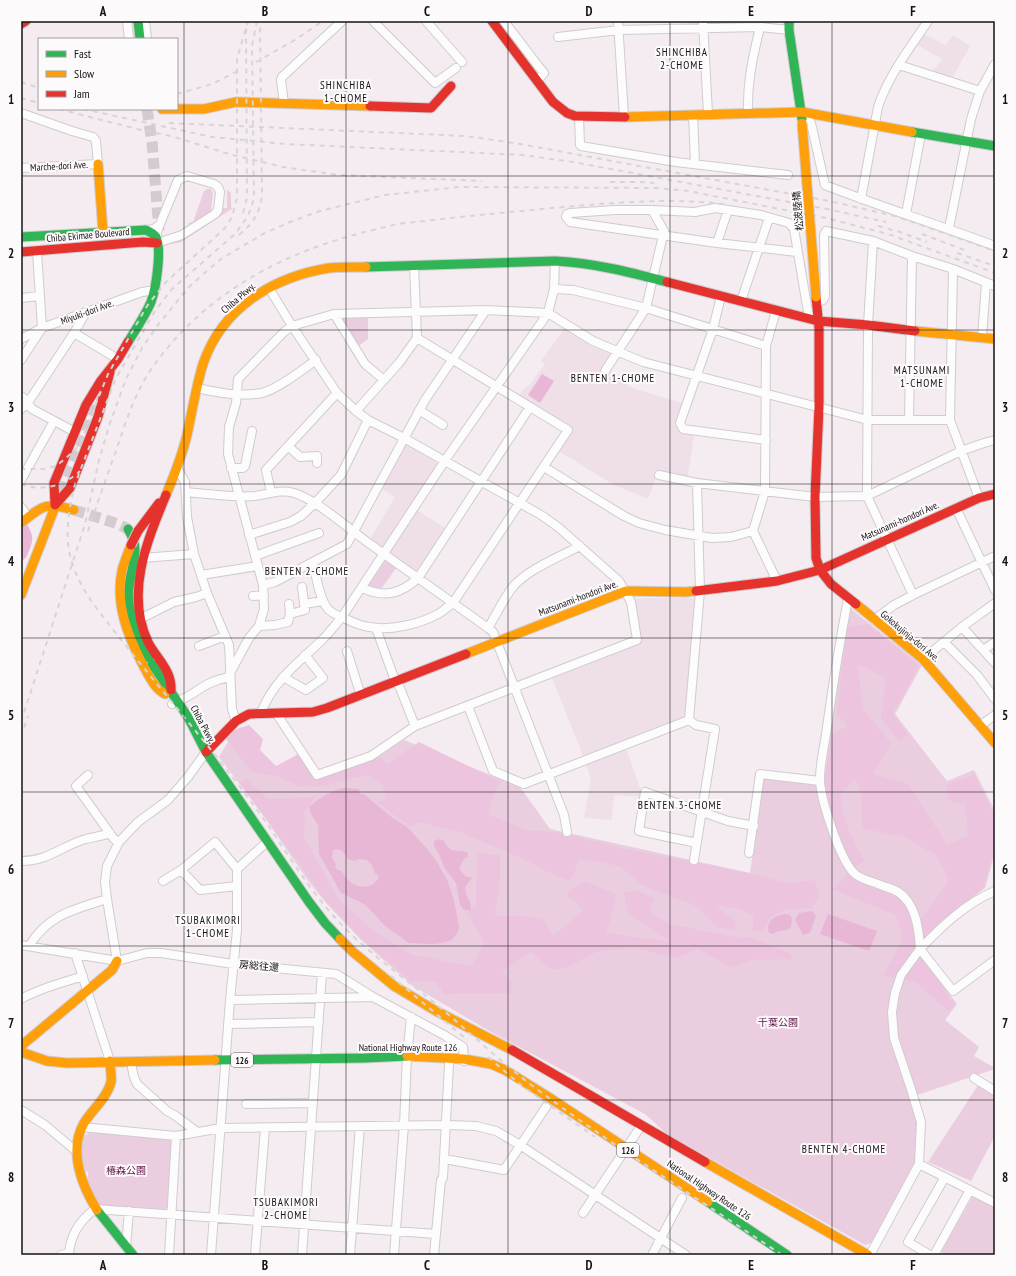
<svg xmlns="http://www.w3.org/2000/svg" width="1016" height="1276" viewBox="0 0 1016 1276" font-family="'PT Sans Narrow','Noto Sans JP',sans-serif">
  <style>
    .built { fill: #efdfe9 }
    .green { fill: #eacddf }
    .forest { fill: #ecc4de }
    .water { fill: #e8b7d6; fill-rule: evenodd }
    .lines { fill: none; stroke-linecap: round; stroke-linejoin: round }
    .river { stroke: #e8b7d6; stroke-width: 12 }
    .secondary-tunnel { stroke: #d3cbd0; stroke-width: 11; stroke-dasharray: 11 5.5; stroke-linecap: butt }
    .street-casing { stroke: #d0cbce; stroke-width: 10 }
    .fast-casing { stroke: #d0cbce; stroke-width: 11 }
    .slow-casing { stroke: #d0cbce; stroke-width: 11 }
    .jam-casing { stroke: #d0cbce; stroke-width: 11 }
    .street { stroke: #fdfcfd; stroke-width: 8 }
    .fast { stroke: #30b455; stroke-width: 9 }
    .slow { stroke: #ff9f0a; stroke-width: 9 }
    .jam { stroke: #e5322d; stroke-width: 9 }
    .rail { stroke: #d7d4d6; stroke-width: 2; stroke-dasharray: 5 5; stroke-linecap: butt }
    .slow-bridge-casing { stroke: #d0cbce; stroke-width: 11; stroke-linecap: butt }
    .jam-bridge-casing { stroke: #d0cbce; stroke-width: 11; stroke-linecap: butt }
    .slow-bridge { stroke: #ff9f0a; stroke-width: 9 }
    .jam-bridge { stroke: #e5322d; stroke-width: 9 }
    .grid { fill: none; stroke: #161215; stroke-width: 1; stroke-opacity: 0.55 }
    .labels { text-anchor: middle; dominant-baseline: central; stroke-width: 4; stroke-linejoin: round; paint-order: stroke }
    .shield { fill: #fdfafc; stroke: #5b585a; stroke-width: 1 }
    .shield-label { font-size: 9px; font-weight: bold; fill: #161215 }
    .street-label { font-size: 10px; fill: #161215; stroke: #fdfafc }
    .park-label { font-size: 10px; fill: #5e124b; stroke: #fdfafc }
    .neighbourhood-label { font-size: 11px; letter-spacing: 1px; fill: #161215; stroke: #fdfafc }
    .neatline { fill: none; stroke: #161215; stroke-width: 1.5 }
    .grid-label { font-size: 13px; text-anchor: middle; font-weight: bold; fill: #161215 }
  </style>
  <rect width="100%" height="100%" fill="#f4ecf1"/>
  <path class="built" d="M923 34 946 45 953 35 970 46 951 80 932 72 942 59 917 45Z
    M564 329 591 346 618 358 608 374 635 389 682 403 674 424 678 431 692 432 694 435 688 476 685 478 658 472 648 499 614 485 557 450 570 429 519 396 526 386 528 387 545 364 541 361Z
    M406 444 436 461 437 465 384 548 380 549 369 541 395 497 379 487Z
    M417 510 447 529 416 574 392 557 390 552Z
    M644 598H693L694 602 685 717 584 758 552 678 637 645 641 640 634 599Z
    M626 748 643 797 614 795 612 820 584 818 591 779 586 764Z"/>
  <path class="green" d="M207 189H211L213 193 211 211 193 224 189 225 188 223 193 222 204 191Z
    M227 190 231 193V207L233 208 183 241 178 243 168 244 220 214 222 212 223 208H227Z
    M343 318H368V339L357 347 340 321Z
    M385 561H387L397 567 379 592 367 587Z
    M851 609 922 665 895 714 947 781 974 770 995 811V853L985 888 956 911 916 948 957 1004 945 1020 979 1047 974 1056 995 1068V1069L911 1097 919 1123 917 1160 914 1169 871 1243 865 1245 667 1134 645 1114 491 1032 413 986 361 940 325 902 306 878 263 815 219 757 231 737 230 735 241 727 258 755 278 768 299 753 317 780 377 757 404 740 520 787 550 829 750 873 763 781 768 777 824 781 833 704 848 610Z
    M978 1085 995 1095V1136L971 1181 928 1162Z
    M92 1131 168 1136 173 1141 168 1207 164 1210 100 1205 98 1203 86 1179 88 1176V1172L84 1171 80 1156 84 1136Z
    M974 1194 995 1205V1255H947L941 1252Z"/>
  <path class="forest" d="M867 624 919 666 893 713 908 735 899 741 881 719 886 678 858 664 863 709 891 743 873 774 908 784 947 845 968 836 965 804 948 800 947 784 974 775 995 816V847L983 887 916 945 954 1005 949 1011 917 983 883 975 903 939 896 915 832 889 848 874 894 893 908 907 916 926 949 880 936 855 903 836 862 829V795L855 779 840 793 845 822 864 861 853 868 837 836 824 786 832 733 848 726 837 714 847 627Z
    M249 725 263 739 260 750 276 766 301 753 317 777 381 757 387 764 419 742 501 782 496 788 488 814 526 830 562 833 621 848 754 874 791 884 815 880 819 895 812 908 785 910 769 918 764 931H753V916L738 908 716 906 737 922 733 930 717 927 696 906 642 885 620 866 580 859 570 881 546 871 526 860 460 832 419 822 410 827 377 802 386 799 383 785 367 775 317 787 309 785 301 787 278 776 252 772 226 739 234 730Z
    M246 778 267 798 283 799 315 797 305 811 304 837 338 899 375 932 413 955 471 966 485 943 467 914 476 905 477 853 500 855V879L495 916H523L544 920 553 936 584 910 566 894 585 881 617 895 606 933 672 942 627 912 624 892 639 891 654 899 650 912 669 924 724 935 751 938 790 953 792 959 750 960 732 968 698 949 675 958 633 947 596 952 563 969H550L531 952 502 972 512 983 510 993 444 994 436 982 410 981 362 939 326 901 240 783Z"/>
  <path class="water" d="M542 374 554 381 540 403 528 395Z
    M344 788 359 789 360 794 365 795 390 816 407 827 428 850 437 862 448 882 453 897 457 915 459 928 457 934 451 940 443 943 432 944 409 943 385 926 366 905 341 893 319 854 318 825 311 814 309 807C319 798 332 790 344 788ZM336 849C342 849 345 854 348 859L355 861 358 859 367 860 372 865 375 873 379 876C372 895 347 886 342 871L338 870 335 867 336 864 332 858 333 850Z
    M440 839 444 841C450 853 454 850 467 852L468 857 464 859 460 866V870L465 876 472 878C470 881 467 883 466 886 462 894 474 902 470 911L463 909 460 905 456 883 444 867 439 854 434 846V841Z
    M812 911 816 916 810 933 803 935 795 920 799 913Z
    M785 914 790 915 792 919 791 927C785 933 781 928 773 934L769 933C765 921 774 916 785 914Z
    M828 914 877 931 869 951 820 934Z"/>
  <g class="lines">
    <path class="river" d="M21 526C29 538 27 541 21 554"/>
    <path class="secondary-tunnel" d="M147 109 152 142 159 231
      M60 492 93 408 102 387
      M74 510 118 524 128 529"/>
    <defs>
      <path id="street" d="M127 21 129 39
        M145 21 147 39
        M373 21 435 83 456 68
        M426 21 462 62
        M504 21 539 67 544 73 537 81
        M618 21 624 117
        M703 21 708 114
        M558 37 619 30 760 27 789 30
        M899 65 980 91
        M284 104 281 80 282 77 342 21
        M802 112 811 123 825 185C881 207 939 225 995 246
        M21 113 72 131 93 137 96 141 98 164 21 168
        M748 113C747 81 753 57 760 27
        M693 115 695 164
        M579 116 580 145 581 146 676 162 788 175
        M861 199 878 107C888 76 910 48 928 21
        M906 214 921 134
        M949 228 971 119 980 91 995 64
        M146 230 154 229 160 224 178 180 187 176 214 184 218 187 220 192 218 210 215 214 182 235 157 243V232L160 224
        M873 241 868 325 867 496 913 595
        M717 243 728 210
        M797 252 717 243 570 222 566 217 567 214 570 213 615 210H652L695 212 715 208 761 215 789 223 794 229 809 318
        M953 269 950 420 979 498
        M269 288 292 326 337 393 356 411 368 420 404 438 541 515 558 527 619 581 631 602 637 640 415 726 371 756 317 775 276 713
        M554 289 573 290 646 308 766 346
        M721 296 713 329 680 423 683 429 766 440
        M21 298 40 296
        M741 301 769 218
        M816 303 823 300 825 296 824 235 826 231 873 241 912 256 953 269 995 286
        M334 314 365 364 384 380
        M74 333 118 359
        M982 337 986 283
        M21 339 42 328 142 292 155 290
        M21 360 42 328 37 251
        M605 371 646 308 664 231 652 210
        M197 388C219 393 240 397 262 393 278 389 302 370 316 360
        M21 396C26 399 28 404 32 409L75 432
        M21 409 27 404 74 333 86 312
        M419 410 443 425
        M356 411 399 363 417 338 414 265
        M909 420 912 256
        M288 446 300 457 317 456V463
        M544 467 624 516 639 523 665 530 712 538 731 537 753 531 765 491 766 346 776 311
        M177 468 185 482 187 517 194 554 207 593 229 645 232 709 236 721
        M231 468H243L245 466 252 431
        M659 475 697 483 815 497 867 496 961 451 984 443 995 440
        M21 480 54 421
        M186 492C207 494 235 498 255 496 269 494 281 489 294 493 317 500 349 529 370 544 409 572 449 600 488 628L493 632 564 815 567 832
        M271 492 266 470 337 393
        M21 507 28 517
        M956 508 995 590
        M753 531 777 581
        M249 535 290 522 301 516 315 503 341 475 368 420
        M255 556 319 533
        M142 558 194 554
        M313 562C316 575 319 599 328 609 332 614 340 616 346 619 354 623 361 626 370 627 390 631 420 624 438 614 444 611 448 606 453 603L568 430 417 338
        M201 575 258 566
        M263 585 275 582 347 544 425 400 486 310
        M362 588C384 598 401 594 418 578L530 407
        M253 596 264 595
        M848 599C840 641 833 684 827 727 825 744 820 762 820 779 820 799 840 858 853 872 859 879 870 881 878 884 884 887 892 888 898 892 916 903 919 930 920 949L901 975 895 993 892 1012 894 1038 911 1089 921 1122 919 1164
        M304 604 323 601
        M290 614 305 610 302 587
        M140 619 174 602 196 597 207 593
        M874 620 894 605 913 595 995 556
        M259 626 275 625 288 622 290 614 289 604
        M962 627 995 663
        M376 628 393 675 400 688 415 726
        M488 628C496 615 503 600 512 588 526 570 559 557 580 546
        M944 642 977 675 995 699
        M199 646 225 636
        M983 650 995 642
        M347 651 361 696
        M923 659 962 627 995 603
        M230 673 249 638 259 626 264 609 263 585 228 454 229 427 236 403 238 379 284 332 292 326 334 314 486 310 548 313 593 341 643 362 868 420H950
        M283 677 306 690 323 678 305 655
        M172 704C180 700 188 697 195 692 208 683 215 680 230 677
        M468 706 493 771 524 784 689 720
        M261 713C273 681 298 663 322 640 329 633 335 625 342 617L448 456 548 313 554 289 555 261
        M689 720 700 591 697 483
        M689 720 696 725 715 729 694 860
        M981 725 995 715
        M88 775 76 786 114 839 119 842
        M697 843 639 831 645 792 728 821 754 826
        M749 853 760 774 820 781
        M21 861C49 861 61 846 86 839 94 837 102 836 110 833
        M181 870 215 842 237 869
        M163 881 181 870 200 890 237 886
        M995 891C966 903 941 927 920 949L953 991 995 960
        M21 945 117 961 147 953H161L233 964 336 974 373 997 444 1035 463 1047 464 1061
        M29 946C49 914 73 910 107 899
        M75 953 110 1061
        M117 961 107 899 105 882 107 866 119 842 138 822 168 800 188 777 206 752
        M21 999C40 988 62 983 83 976
        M230 1000 372 997
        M228 1024 319 1022
        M132 1068 134 1077 137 1084 167 1111 176 1116 197 1132
        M974 1078 995 1091
        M246 1104 313 1103
        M21 1110 45 1125 76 1151
        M82 1127 176 1136 221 1128 447 1125 476 1126 496 1131 520 1145 686 1255
        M445 1159 504 1170 546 1107
        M583 1213 641 1126
        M126 1247 129 1211
        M61 1255 69 1253
        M69 1255C70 1235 79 1221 95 1209L436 1234
        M169 1255 176 1136
        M211 1255 230 1000 237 930V869L268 841
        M255 1255 265 1128
        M302 1255 322 973
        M350 1255 360 1126
        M394 1255 404 1125 407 1056 411 1017
        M434 1255 441 1180 443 1178 449 1064
        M652 1255 682 1198
        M870 1255 919 1164 995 1203
        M930 1255 908 1242 945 1177
        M934 1255 970 1190"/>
      <path id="fast" d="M138 21 140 39
        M789 21V30L802 119
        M912 132 995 146
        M21 237 146 230C150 232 153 233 156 237 162 249 156 289 151 302 145 316 136 329 128 342
        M366 267 555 261C594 263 629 272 667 282
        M128 529C142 551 131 564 129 588 127 612 137 638 149 658
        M152 664 188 717 206 752 309 902 325 923 340 939
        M215 1060 365 1058 407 1056
        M708 1202 787 1255
        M97 1210 133 1255"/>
      <path id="slow" d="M162 109H204L236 102 370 106
        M625 117 802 112 912 132
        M98 164 103 232
        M915 331 995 339
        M166 495C174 476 182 456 187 435 192 412 196 387 203 364 222 308 273 277 329 268 341 267 354 267 366 267
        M21 523C43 505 46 502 74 510
        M131 545C128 554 124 562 122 571 115 604 128 636 143 665 149 676 154 688 165 694
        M21 595 58 499
        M856 604 923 659 995 743
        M466 654 626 591 685 592 696 591
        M340 939 353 952 394 986 436 1011 512 1050
        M21 1046 112 970 117 961
        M21 1052 47 1061 67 1063 215 1060
        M407 1056 464 1059 491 1064 505 1070 550 1098 708 1202
        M705 1162 868 1255
        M97 1210C82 1186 68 1151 84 1123 92 1110 107 1098 111 1082 112 1076 110 1068 110 1061"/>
      <path id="jam" d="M492 21 553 102 567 113 575 116 625 117
        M21 24 26 21
        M370 106 431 108 451 86
        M21 252 143 242 157 243
        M667 282 818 321 868 325 915 331
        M816 297 819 328V407L815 497 816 558 820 570 831 584 856 604
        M166 495C147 541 125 593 148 642 156 658 172 670 171 690
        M55 505 54 483 86 405 100 382 118 359 128 342
        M55 505 70 488 98 417 110 372
        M138 531 159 503
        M696 591 777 581 820 570 979 498 995 494
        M206 752 236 721 249 714 313 712 327 708 466 654
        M512 1050 705 1162"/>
    </defs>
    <use href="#street" class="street-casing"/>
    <use href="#fast" class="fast-casing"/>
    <use href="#slow" class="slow-casing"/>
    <use href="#jam" class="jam-casing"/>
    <use href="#street" class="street"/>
    <use href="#fast" class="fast"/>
    <use href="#slow" class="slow"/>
    <use href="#jam" class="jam"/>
    <path class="rail" d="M257 21 252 46 254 199 248 216 235 234 172 289 155 311 116 378 75 484C69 509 64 534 71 559 79 589 100 613 119 637 145 670 172 702 198 734 223 764 246 794 268 825 290 858 312 893 339 922 366 951 399 974 430 999 465 1028 498 1060 534 1087 614 1147 699 1199 782 1255
      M256 62 293 41 323 21
      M21 82 39 88
      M177 94 212 84 240 70
      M21 98 39 103
      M59 109 137 129 171 136 229 154 283 167 338 175 482 181
      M83 109 212 137 286 144 523 155 573 162 827 209 886 222
      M169 123 466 136 520 144 829 201 895 216 995 251
      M610 182H640L654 183
      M243 213 247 198 246 28
      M878 226 900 232 927 242
      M922 234 967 251
      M239 235C253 223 259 215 262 196L260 25
      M957 253 995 266
      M21 467 24 469H43L56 466 66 458 76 449 83 436 108 374 147 306 165 283 225 228 232 217 237 198V59L248 21
      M21 484C41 492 64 486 80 471
      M88 531C97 504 107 476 117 448 127 418 137 387 157 361 215 284 297 246 390 226 401 223 414 222 425 221 464 216 502 213 541 209 601 204 664 197 724 204
      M21 722 85 524 99 460 110 423 126 379 142 348 158 325 188 288 201 276 221 259 241 247 263 234 290 222 320 211 385 195 459 187 657 188 688 191 826 218 888 234 995 273
      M21 737 28 716
      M391 976 465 1038
      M488 1057 522 1086 595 1137"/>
    <defs>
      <path id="slow-bridge" d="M802 123 816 297"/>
      <path id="jam-bridge" d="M131 545 138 531"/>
    </defs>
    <use href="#slow-bridge" class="slow-bridge-casing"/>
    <use href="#jam-bridge" class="jam-bridge-casing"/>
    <use href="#slow-bridge" class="slow-bridge"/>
    <use href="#jam-bridge" class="jam-bridge"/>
  </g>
  <path class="grid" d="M184 21V1255M346 21V1255M508 21V1255M670 21V1255M832 21V1255M21 176H995M21 330H995M21 484H995M21 638H995M21 792H995M21 946H995M21 1100H995"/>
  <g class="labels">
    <g class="shield">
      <rect x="231" y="1053" width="22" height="14" rx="3"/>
      <rect x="617" y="1143" width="22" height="14" rx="3"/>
    </g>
    <g class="shield-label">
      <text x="242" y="1060">126</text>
      <text x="628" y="1150">126</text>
    </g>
    <g class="street-label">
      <text transform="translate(59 166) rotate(-3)">Marche-dori Ave.</text>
      <text transform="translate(798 211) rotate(-95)">松波陸橋</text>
      <text transform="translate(88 235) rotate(-5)">Chiba Ekimae Boulevard</text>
      <text transform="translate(238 298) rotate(-41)">Chiba Pkwy.</text>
      <text transform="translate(87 312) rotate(-20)">Miyuki-dori Ave.</text>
      <text transform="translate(900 521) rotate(-24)">Matsunami-hondori Ave.</text>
      <text transform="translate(578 598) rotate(-21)">Matsunami-hondori Ave.</text>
      <text transform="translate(910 636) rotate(40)">Gokokujinja-dori Ave.</text>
      <text transform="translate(203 724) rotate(62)">Chiba Pkwy.</text>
      <text transform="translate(259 966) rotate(5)">房総往還</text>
      <text x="408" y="1047">National Highway Route 126</text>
      <text transform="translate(709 1190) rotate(34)">National Highway Route 126</text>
    </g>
    <g class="park-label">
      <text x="778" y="1022">千葉公園</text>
      <text x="126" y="1170">椿森公園</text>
    </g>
    <g class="neighbourhood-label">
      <text x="682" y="52">SHINCHIBA<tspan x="682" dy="13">2-CHOME</tspan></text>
      <text x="346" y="85">SHINCHIBA<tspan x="346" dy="13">1-CHOME</tspan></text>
      <text x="922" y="370">MATSUNAMI<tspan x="922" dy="13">1-CHOME</tspan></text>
      <text x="613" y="378">BENTEN 1-CHOME</text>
      <text x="307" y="571">BENTEN 2-CHOME</text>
      <text x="680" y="805">BENTEN 3-CHOME</text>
      <text x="208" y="920">TSUBAKIMORI<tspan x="208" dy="13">1-CHOME</tspan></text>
      <text x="844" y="1149">BENTEN 4-CHOME</text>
      <text x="286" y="1202">TSUBAKIMORI<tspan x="286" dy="13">2-CHOME</tspan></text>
    </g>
  </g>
  <rect width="1016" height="1276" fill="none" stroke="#fdfafc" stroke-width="44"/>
  <rect x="38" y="38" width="140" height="72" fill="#fdfafc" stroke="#a19da0"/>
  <rect x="46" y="51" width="20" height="6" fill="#30b455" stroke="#a19da0"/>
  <text x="74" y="58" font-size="12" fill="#161215">Fast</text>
  <rect x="46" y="71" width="20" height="6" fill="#ff9f0a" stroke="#a19da0"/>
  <text x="74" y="78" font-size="12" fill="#161215">Slow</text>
  <rect x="46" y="91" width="20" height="6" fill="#e5322d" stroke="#a19da0"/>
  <text x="74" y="98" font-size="12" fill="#161215">Jam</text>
  <rect x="22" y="22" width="972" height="1232" class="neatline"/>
  <g class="grid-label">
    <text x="103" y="16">A</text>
    <text x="265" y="16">B</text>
    <text x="427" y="16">C</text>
    <text x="589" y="16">D</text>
    <text x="751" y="16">E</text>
    <text x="913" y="16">F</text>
    <text x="11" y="104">1</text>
    <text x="1005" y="104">1</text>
    <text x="11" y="258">2</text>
    <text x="1005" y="258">2</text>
    <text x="11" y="412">3</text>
    <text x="1005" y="412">3</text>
    <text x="11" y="566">4</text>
    <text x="1005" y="566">4</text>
    <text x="11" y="720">5</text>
    <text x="1005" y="720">5</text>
    <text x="11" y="874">6</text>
    <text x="1005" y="874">6</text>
    <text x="11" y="1028">7</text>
    <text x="1005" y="1028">7</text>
    <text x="11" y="1182">8</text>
    <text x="1005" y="1182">8</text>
    <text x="103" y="1270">A</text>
    <text x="265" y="1270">B</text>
    <text x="427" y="1270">C</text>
    <text x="589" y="1270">D</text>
    <text x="751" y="1270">E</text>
    <text x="913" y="1270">F</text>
  </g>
</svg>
